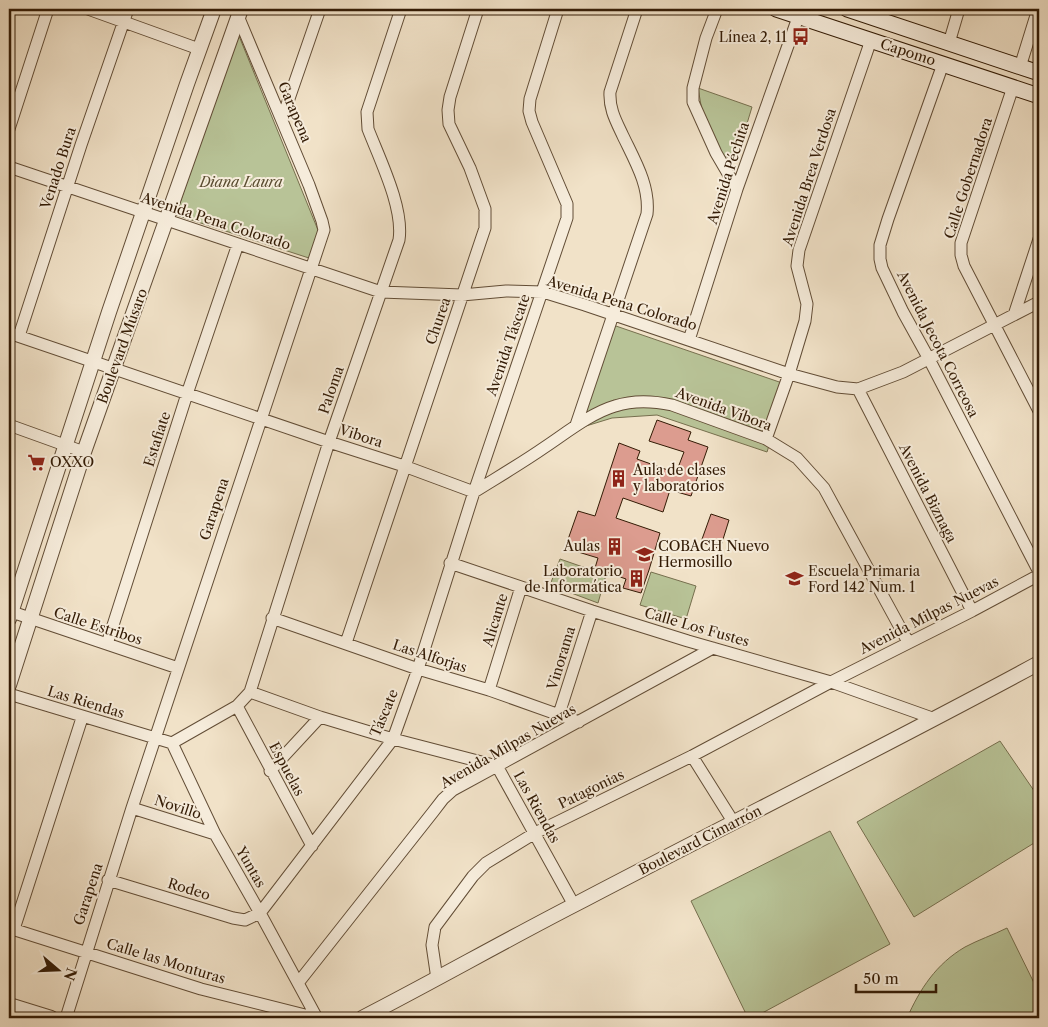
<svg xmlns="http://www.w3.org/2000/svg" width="1048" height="1027" viewBox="0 0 1048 1027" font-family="'Libre Caslon Text',serif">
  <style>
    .green { fill: #b8c397; stroke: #766f4e }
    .building { fill: #dc9c8f; stroke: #331b05 }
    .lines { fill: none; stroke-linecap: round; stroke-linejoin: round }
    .minor-casing { stroke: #624d36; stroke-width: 13 }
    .tertiary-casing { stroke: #624d36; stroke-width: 16 }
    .secondary-casing { stroke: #331b05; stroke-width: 17 }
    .minor { stroke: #f6ecdb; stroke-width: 11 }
    .tertiary { stroke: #f6ecdb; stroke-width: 14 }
    .secondary { stroke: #f6ecdb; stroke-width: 15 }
    .labels { text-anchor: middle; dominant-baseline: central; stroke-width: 4; stroke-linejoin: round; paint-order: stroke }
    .poi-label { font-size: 14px; fill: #331b05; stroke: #f6ecdb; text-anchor: start }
    .street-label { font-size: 14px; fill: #331b05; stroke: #f6ecdb }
    .park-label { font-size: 14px; font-style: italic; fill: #5b4d31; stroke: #f6ecdb }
  </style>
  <rect width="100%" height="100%" fill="#f1e2c8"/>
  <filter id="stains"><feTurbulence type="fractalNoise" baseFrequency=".004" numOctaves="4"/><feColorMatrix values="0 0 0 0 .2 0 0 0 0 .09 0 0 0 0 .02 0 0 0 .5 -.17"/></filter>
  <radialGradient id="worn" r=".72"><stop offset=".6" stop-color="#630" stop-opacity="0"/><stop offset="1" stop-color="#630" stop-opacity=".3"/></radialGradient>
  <path class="green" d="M237 31 320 235 312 259 176 215Z
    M698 88 752 107 736 160 721 155 704 122Z
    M613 325 788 385 767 452 657 415 612 418 573 430Z
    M560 559 606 575 598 603 550 585Z
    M651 572 696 586 686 619 640 605Z
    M1000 741 1039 798V840L914 917 857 822Z
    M830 831 890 944 753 1018H748L691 901Z
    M1007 928 1039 993V1018H907C920 989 936 964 965 947 978 940 993 935 1007 928Z"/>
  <path class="building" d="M657 420 691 432 688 440 708 447 691 496 670 490 663 512 623 498 616 518 660 533 649 570 641 593 623 588 626 579 595 568 598 558 565 548 578 511 595 516 619 443 640 451 637 459 676 473 684 452 649 441Z
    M711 514 729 520 720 549 701 542Z"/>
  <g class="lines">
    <defs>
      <path id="minor" d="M88 9 199 49
        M717 9 706 38 693 88V102L716 153 737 189
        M949 43 959 9
        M943 64 888 219 880 245V259L882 268 903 312 929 359 1039 572
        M1020 67 1038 9
        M1013 87 961 243V255L964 266 1039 411
        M282 119 320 9
        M9 129 48 9
        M9 167 381 292 462 295 506 291 543 292 585 305 789 374 837 387 858 389 903 372 1039 302
        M1014 315 1039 239
        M9 333 329 442 404 466 474 492C498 477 522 463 545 447 566 433 591 413 615 406 633 400 654 401 672 405L766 439 797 458 824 488 908 642
        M19 336 81 145 128 9
        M689 340 737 189 801 9
        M858 389 972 611
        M9 425 84 452
        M576 425 647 214C650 186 635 161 623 136 616 121 609 109 610 92L637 9
        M766 439 789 374 805 321 807 304 797 266 799 250 871 40
        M450 563 592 611 688 641 831 682 935 719
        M9 611 178 668
        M272 618 418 669 489 690 579 722
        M346 643 485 228V209L470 168 449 124 448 110 450 97 478 9
        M107 644 187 394 238 244
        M489 690 521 587
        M250 692 320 717 393 739 497 766 574 905
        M9 694 172 743 215 834 260 913 317 1018
        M237 706 312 846
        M559 714 592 611
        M172 743 237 706 250 692 329 442 399 240C404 208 380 160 368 129L367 112 401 9
        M692 756 734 823
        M270 771 320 717
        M132 808 215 834
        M108 880 233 918 245 920 260 913 393 739 418 669 474 492 567 218V204L532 122 529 111 530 99 558 9
        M9 928 201 989 317 1018
        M14 929 82 718
        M437 979 432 945 435 927 473 876 486 863 535 833 692 756 831 682 972 611 1039 575
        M298 983 433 812 443 799 453 790 713 648
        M66 1018 132 808 324 230 322 221 309 185 238 16"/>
      <path id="tertiary" d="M9 619 109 312 187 84 214 9
        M9 685 84 452 241 9
        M9 1005 51 1018
        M362 1018C434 981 504 941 576 904 730 823 886 746 1039 663"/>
      <path id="secondary" d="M776 9 1039 96
        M847 9 1039 73"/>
    </defs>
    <use href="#minor" class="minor-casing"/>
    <use href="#tertiary" class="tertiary-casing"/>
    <use href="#secondary" class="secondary-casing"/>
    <use href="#minor" class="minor"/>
    <use href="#tertiary" class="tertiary"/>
    <use href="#secondary" class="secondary"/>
  </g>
  <defs>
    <symbol id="bus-bare" viewBox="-9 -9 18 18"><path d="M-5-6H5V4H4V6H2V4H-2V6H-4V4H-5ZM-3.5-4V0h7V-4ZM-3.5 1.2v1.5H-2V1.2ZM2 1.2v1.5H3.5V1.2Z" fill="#8f2418" stroke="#f6ecdb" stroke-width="2.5" paint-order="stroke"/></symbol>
    <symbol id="supermarket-bare" viewBox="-9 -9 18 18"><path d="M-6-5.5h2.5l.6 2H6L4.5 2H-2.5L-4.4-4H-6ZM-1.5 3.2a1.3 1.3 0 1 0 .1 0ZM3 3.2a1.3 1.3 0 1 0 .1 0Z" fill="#8f2418" stroke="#f6ecdb" stroke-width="2.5" paint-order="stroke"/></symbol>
    <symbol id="building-bare" viewBox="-9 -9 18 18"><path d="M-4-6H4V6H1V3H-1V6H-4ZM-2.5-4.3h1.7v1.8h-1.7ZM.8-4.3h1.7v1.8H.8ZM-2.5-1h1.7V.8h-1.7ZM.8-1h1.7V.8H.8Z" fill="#8f2418" stroke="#f6ecdb" stroke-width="2.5" paint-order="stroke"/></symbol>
    <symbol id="school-bare" viewBox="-9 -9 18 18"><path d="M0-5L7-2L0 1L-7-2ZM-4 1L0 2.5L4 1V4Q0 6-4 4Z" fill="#8f2418" stroke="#f6ecdb" stroke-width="2.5" paint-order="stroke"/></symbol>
  </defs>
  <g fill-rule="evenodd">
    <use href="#bus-bare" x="788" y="24" width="25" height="25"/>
    <use href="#supermarket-bare" x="24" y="450" width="25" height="25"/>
    <use href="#building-bare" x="606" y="466" width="25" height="25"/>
    <use href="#building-bare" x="602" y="534" width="25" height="25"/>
    <use href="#school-bare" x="632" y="542" width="25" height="25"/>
    <use href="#building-bare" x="624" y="566" width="25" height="25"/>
    <use href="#school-bare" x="782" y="566" width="25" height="25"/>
  </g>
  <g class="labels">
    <g class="poi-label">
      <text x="787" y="37" text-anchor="end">Línea 2, 11</text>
      <text x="50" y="462">OXXO</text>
      <text x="633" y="470">Aula de clases<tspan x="633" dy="16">y laboratorios</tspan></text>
      <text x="600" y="546" text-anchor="end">Aulas</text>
      <text x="658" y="546">COBACH Nuevo<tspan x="658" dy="16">Hermosillo</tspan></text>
      <text x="622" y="571" text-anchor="end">Laboratorio<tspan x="622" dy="16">de Informática</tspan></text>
      <text x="808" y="571">Escuela Primaria<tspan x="808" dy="16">Ford 142 Num. 1</tspan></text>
    </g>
    <g class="street-label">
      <text transform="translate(908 52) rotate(18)">Capomo</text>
      <text transform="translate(295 112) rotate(67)">Garapena</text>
      <text transform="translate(58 168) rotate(-72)">Venado Bura</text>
      <text transform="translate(728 173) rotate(-72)">Avenida Péchita</text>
      <text transform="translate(809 177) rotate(-72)">Avenida Brea Verdosa</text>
      <text transform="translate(968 178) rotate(-72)">Calle Gobernadora</text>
      <text transform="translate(216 221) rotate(18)">Avenida Pena Colorado</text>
      <text transform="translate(622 303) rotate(17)">Avenida Pena Colorado</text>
      <text transform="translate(438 321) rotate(-71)">Churea</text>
      <text transform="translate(938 344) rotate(63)">Avenida Jecota Correosa</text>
      <text transform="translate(508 345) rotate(-71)">Avenida Táscate</text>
      <text transform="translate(122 346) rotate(-70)">Boulevard Músaro</text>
      <text transform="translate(331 390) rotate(-71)">Paloma</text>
      <text transform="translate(724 409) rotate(20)">Avenida Víbora</text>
      <text transform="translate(361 436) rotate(18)">Vibora</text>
      <text transform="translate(157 439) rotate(-72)">Estafiate</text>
      <text transform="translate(928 493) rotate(63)">Avenida Biznaga</text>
      <text transform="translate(214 509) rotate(-72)">Garapena</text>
      <text transform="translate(929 615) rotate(-27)">Avenida Milpas Nuevas</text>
      <text transform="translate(495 620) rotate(-73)">Alicante</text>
      <text transform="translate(98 626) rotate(18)">Calle Estribos</text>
      <text transform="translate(697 627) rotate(16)">Calle Los Fustes</text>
      <text transform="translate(430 656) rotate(18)">Las Alforjas</text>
      <text transform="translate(561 658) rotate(-73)">Vinorama</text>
      <text transform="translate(86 702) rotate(17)">Las Riendas</text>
      <text transform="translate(384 713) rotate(-67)">Táscate</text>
      <text transform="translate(508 746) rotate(-30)">Avenida Milpas Nuevas</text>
      <text transform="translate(287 769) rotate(62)">Espuelas</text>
      <text transform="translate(591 789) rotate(-26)">Patagonias</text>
      <text transform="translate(178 807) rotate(18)">Novillo</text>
      <text transform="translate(537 807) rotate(61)">Las Riendas</text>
      <text transform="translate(700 840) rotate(-27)">Boulevard Cimarrón</text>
      <text transform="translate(251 867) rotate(60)">Yuntas</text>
      <text transform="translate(189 889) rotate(17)">Rodeo</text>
      <text transform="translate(88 894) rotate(-72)">Garapena</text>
      <text transform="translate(166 961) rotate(17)">Calle las Monturas</text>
    </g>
    <g class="park-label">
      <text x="241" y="182">Diana Laura</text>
    </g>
  </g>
  <rect width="1048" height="1027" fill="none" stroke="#f1e2c8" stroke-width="30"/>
  <rect x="10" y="10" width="1028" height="1007" fill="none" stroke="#331b05" stroke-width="2.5"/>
  <rect x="15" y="15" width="1018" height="997" fill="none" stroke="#331b05"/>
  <g transform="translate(58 970) rotate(109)" stroke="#f6ecdb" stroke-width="4" paint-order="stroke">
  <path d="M0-4L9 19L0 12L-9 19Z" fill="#331b05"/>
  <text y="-8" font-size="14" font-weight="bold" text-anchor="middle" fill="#331b05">N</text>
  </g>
  <path d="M856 984v8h80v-8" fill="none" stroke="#331b05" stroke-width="2.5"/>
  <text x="863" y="984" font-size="15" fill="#331b05" stroke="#f6ecdb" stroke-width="4" paint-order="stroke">50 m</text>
  <rect width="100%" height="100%" filter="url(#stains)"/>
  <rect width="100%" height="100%" fill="url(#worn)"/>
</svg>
